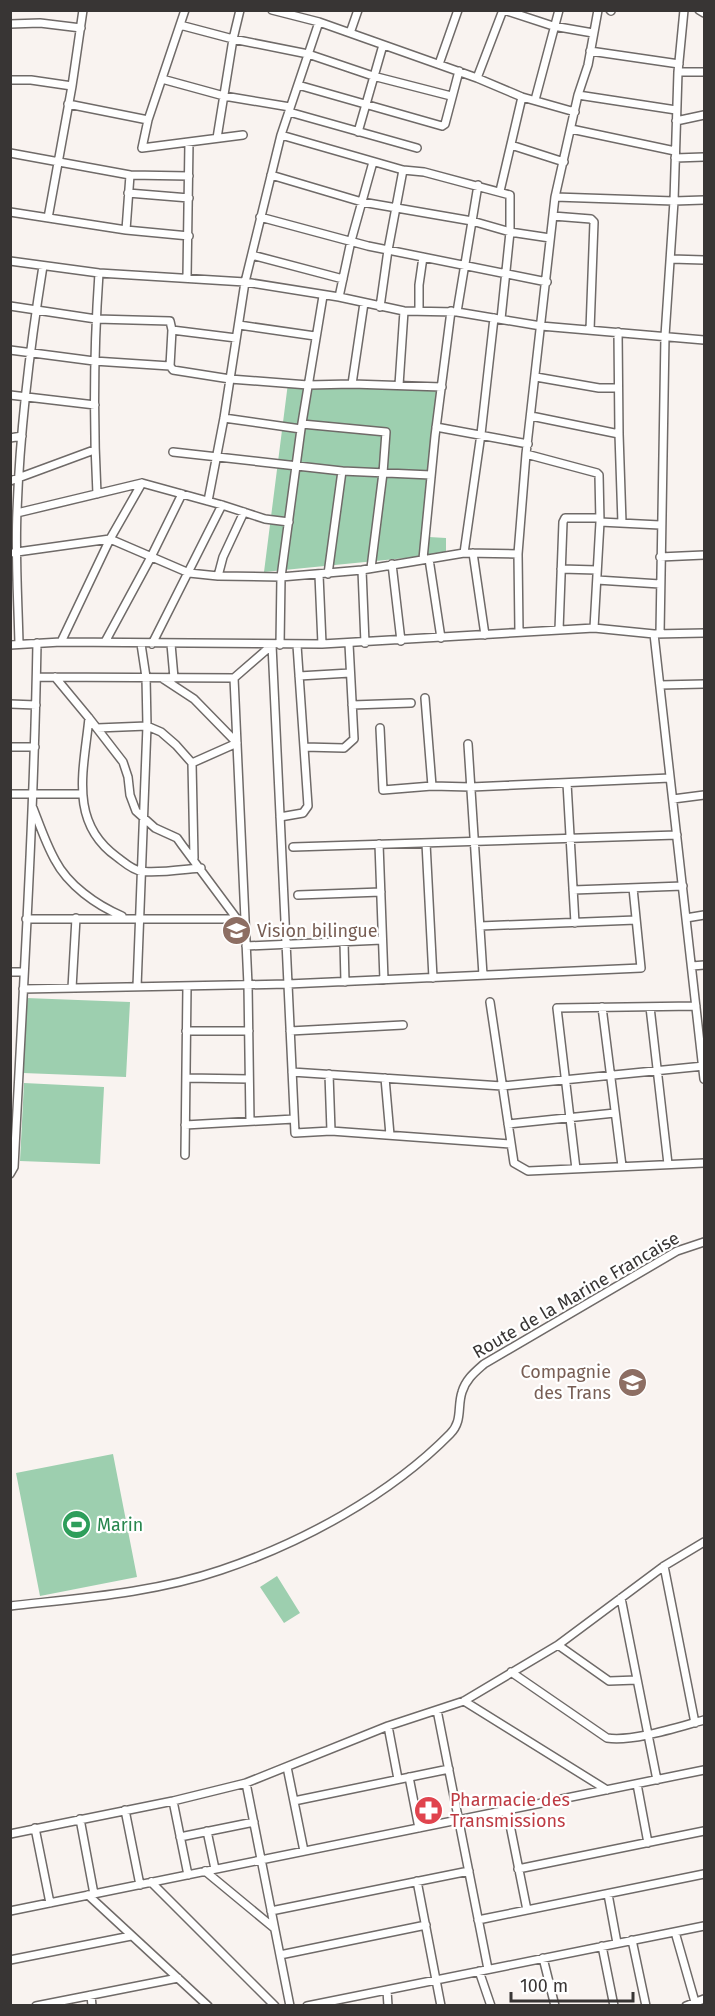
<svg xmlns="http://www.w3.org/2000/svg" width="715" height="2016" viewBox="0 0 715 2016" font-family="'Fira Sans',sans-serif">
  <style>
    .green { fill: #9dcfaf }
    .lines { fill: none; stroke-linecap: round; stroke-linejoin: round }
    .minor-casing { stroke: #6f6a68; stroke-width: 10 }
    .minor { stroke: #fff; stroke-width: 7 }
    .labels { text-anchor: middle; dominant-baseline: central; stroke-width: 4.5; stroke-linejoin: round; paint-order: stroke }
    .education-label { font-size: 18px; fill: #785e54; stroke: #fff; text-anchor: start }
    .street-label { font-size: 18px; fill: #383534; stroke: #fff }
    .leisure-label { font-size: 18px; fill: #27864d; stroke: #fff; text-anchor: start }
    .health-label { font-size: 18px; fill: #be3a42; stroke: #fff; text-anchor: start }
  </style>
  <rect width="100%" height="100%" fill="#f9f3f0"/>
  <path class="green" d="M288 383 441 387 443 391 429 537 446 538V554L264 572Z
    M26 998 130 1002 126 1077 23 1073Z
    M24 1083 104 1087 100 1164 20 1161Z
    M113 1454 137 1577 40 1596 16 1473Z
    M277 1576 300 1613 284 1623 260 1587Z"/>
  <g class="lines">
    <defs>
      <path id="minor" d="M185 10 148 120 142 148 243 135
        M272 10 319 22 477 78 522 97 575 112
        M504 10 553 26 593 33
        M610 10 611 11
        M699 10 704 13
        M10 24 40 23 81 28
        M180 25 233 39 308 54 373 76 451 96
        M350 33 358 10
        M590 51 679 64
        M439 64 458 10
        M678 72H704
        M477 78 503 10
        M162 79 224 96 290 107
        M10 80H31L72 86
        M298 85 442 126 445 124 459 71
        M578 95 676 110
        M535 100 559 10
        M68 104 148 120
        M289 112 417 148
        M676 121 704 115
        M571 129 675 151
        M358 132 383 45
        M281 135 403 170 424 172 510 195V232L501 319
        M217 138 233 39 240 10
        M511 145 564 162
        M10 153 130 175 126 230
        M675 158 704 157
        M130 175 189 176
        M271 175 362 202 472 221 510 232 550 238
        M500 191 522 97
        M128 193 189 198
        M555 197 674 201 704 200
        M10 212 126 230 189 236
        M553 216 591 219 594 222 590 330
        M260 217 368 246 547 282
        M48 218 72 86 83 10
        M252 255 343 279
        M671 259 704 260
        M10 261 99 273 245 282 339 297 404 311 457 312 541 326 704 340
        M187 277 189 142
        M339 297 351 241 373 162
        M10 306 96 319 170 321 172 330 170 366 173 370 230 379 308 385 352 384 442 387
        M380 307 388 250 403 170
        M419 311V285L423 257
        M457 312 478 185
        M239 325 315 336
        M172 330 236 338
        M618 332 619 434 622 523
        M10 350 94 361 170 366
        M536 377 599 388H618
        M352 384 364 303
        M399 385 404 311
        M10 395 95 405
        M531 416 619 434
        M224 418 301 429
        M302 424 386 432 383 473 371 568
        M436 427 528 444
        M10 438 22 436
        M173 452 342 471 431 475
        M526 454 597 473 599 475 600 522 594 628
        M10 481 94 450
        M97 494C93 420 94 346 99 273
        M208 501 224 418 245 282 281 135 319 22
        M17 513 142 483 222 505 265 519 289 522
        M600 522 660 525
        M10 553 110 539 189 573 218 576 281 577 362 570 464 553 518 554
        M464 553 481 434 494 318
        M473 553 485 635
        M660 557 704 555
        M423 559 435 436 451 311
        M429 559 441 638
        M392 564 401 641
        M561 569 597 570
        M362 570 365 643
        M328 574 342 471
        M319 575 322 644
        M218 576 223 557 244 512
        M597 580 660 584
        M559 630 563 522 565 518H600
        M519 632 518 554 526 454 555 197 578 95 588 65 598 10
        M654 634 704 1079
        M660 634 665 336 674 201 678 72 684 10
        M61 642 110 539 142 483
        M105 642 151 557 182 494
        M19 644C18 600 15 556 17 511 20 429 30 347 43 266
        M152 644 222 505
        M171 644 174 678
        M10 645 61 642 322 644 594 628 654 634 704 633
        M272 645 295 1133 331 1131 511 1144
        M280 645 281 577 301 429 323 296
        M299 676 350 673
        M37 677 234 678 272 645
        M55 677 89 718 123 762 128 777 130 795 136 811 155 828 177 838 182 845 237 919
        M162 678 194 699 237 743 192 763
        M234 678 248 985 250 1121
        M660 685 704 684
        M425 698 432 786
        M10 704 36 705
        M352 705 411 703
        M89 718C84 769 68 822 117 857 124 862 132 870 141 871 153 874 187 869 201 868
        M97 728 147 726 161 732 176 745 192 763 194 858
        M380 728 383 790 432 786 471 787 670 778
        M468 744 483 975
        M10 747H35
        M304 747 344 748 354 739 349 644
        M567 783 575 923
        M10 794H81
        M673 799 704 795
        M33 808C40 826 46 844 55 860 68 885 96 905 122 916
        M280 817 303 813 308 806 297 645
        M426 843 433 978
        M379 844 384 980
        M293 847 677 835
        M573 890 683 886
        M298 895 381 892
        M686 918 704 915
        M26 919H239
        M480 926 636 920
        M344 942 345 982
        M246 946 382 940
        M692 966 704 965
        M10 972H24
        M137 987 147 726 146 677 141 644
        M72 988 76 918
        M23 989 288 984 641 968 633 888
        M490 1002 514 1163 528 1171 704 1163
        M602 1007 622 1166
        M650 1007 668 1164
        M186 1031H249
        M290 1031 403 1025
        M292 1072 502 1086 704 1066
        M329 1074 331 1131
        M186 1078 249 1079
        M385 1078 390 1135
        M508 1124 615 1113
        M185 1125 294 1119
        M185 1155 187 986
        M576 1169 557 1008 696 1006
        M10 1174 14 1167C23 993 34 818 37 643
        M664 1566 695 1723
        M621 1598 657 1780
        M10 1606C81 1598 154 1593 221 1570 302 1543 390 1495 450 1434 463 1421 457 1407 462 1392 466 1379 475 1372 484 1364L677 1251 704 1242
        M558 1645 609 1681 637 1680
        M511 1672 607 1738C633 1742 678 1727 704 1720
        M464 1701 607 1790
        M437 1710 488 1969
        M388 1726 398 1779
        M287 1767 304 1851
        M409 1777 419 1828
        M246 1783 290 2006
        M637 1784 648 1843
        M173 1801 188 1875
        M294 1801 449 1769
        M125 1810 140 1885
        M507 1810 527 1910
        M80 1819 94 1894
        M35 1828 50 1903
        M207 1831 215 1869
        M10 1834 173 1801 246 1783 388 1726 464 1701 558 1645 664 1566 704 1542
        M180 1837 254 1822
        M518 1869 704 1831
        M205 1871 274 1928
        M417 1881 441 2006
        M151 1882 275 2006
        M608 1894 617 1943
        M88 1895 208 2006
        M10 1911 704 1770
        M271 1911 469 1871
        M478 1920 704 1874
        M675 1932 695 2002
        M632 1940 646 2006
        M602 1946 614 2006
        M280 1955 426 1925
        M543 1958 555 2006
        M10 1960 131 1936
        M479 1971 491 2006
        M387 1990 388 2006
        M91 1995 92 2006
        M36 2006 178 1978
        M307 2006 704 1926
        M686 2006 704 1999"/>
    </defs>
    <use href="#minor" class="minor-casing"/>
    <use href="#minor" class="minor"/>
  </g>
  <defs>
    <symbol id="school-disc" viewBox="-11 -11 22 22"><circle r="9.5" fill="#8d6e63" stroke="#fff"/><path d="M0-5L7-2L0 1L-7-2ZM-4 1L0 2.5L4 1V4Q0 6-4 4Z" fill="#fff"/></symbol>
    <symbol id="stadium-disc" viewBox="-11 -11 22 22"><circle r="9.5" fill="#2e9e5b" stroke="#fff"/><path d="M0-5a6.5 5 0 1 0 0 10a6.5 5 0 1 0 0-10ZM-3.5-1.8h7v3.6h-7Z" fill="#fff"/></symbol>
    <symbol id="pharmacy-disc" viewBox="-11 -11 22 22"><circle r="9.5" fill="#e0444e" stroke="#fff"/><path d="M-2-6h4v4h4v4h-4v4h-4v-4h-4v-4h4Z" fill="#fff"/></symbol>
  </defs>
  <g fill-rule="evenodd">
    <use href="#school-disc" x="220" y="914" width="33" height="33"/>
    <use href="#school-disc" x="616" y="1366" width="33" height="33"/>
    <use href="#stadium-disc" x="60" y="1508" width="33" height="33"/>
    <use href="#pharmacy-disc" x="412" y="1794" width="33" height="33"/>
  </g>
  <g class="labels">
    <g class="education-label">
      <text x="257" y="931">Vision bilingue</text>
      <text x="611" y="1372" text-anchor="end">Compagnie<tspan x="611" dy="21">des Trans</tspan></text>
    </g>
    <g class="street-label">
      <text transform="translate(576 1295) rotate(-30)">Route de la Marine Francaise</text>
    </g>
    <g class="leisure-label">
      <text x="97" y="1525">Marin</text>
    </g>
    <g class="health-label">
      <text x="450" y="1800">Pharmacie des<tspan x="450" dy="21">Transmissions</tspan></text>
    </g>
  </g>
  <rect width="715" height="2016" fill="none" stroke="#383534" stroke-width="24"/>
  <path d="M511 1992v9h122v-9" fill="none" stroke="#383534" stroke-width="3"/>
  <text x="520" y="1992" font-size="18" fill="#383534" stroke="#ffffff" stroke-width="4.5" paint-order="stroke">100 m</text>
</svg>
